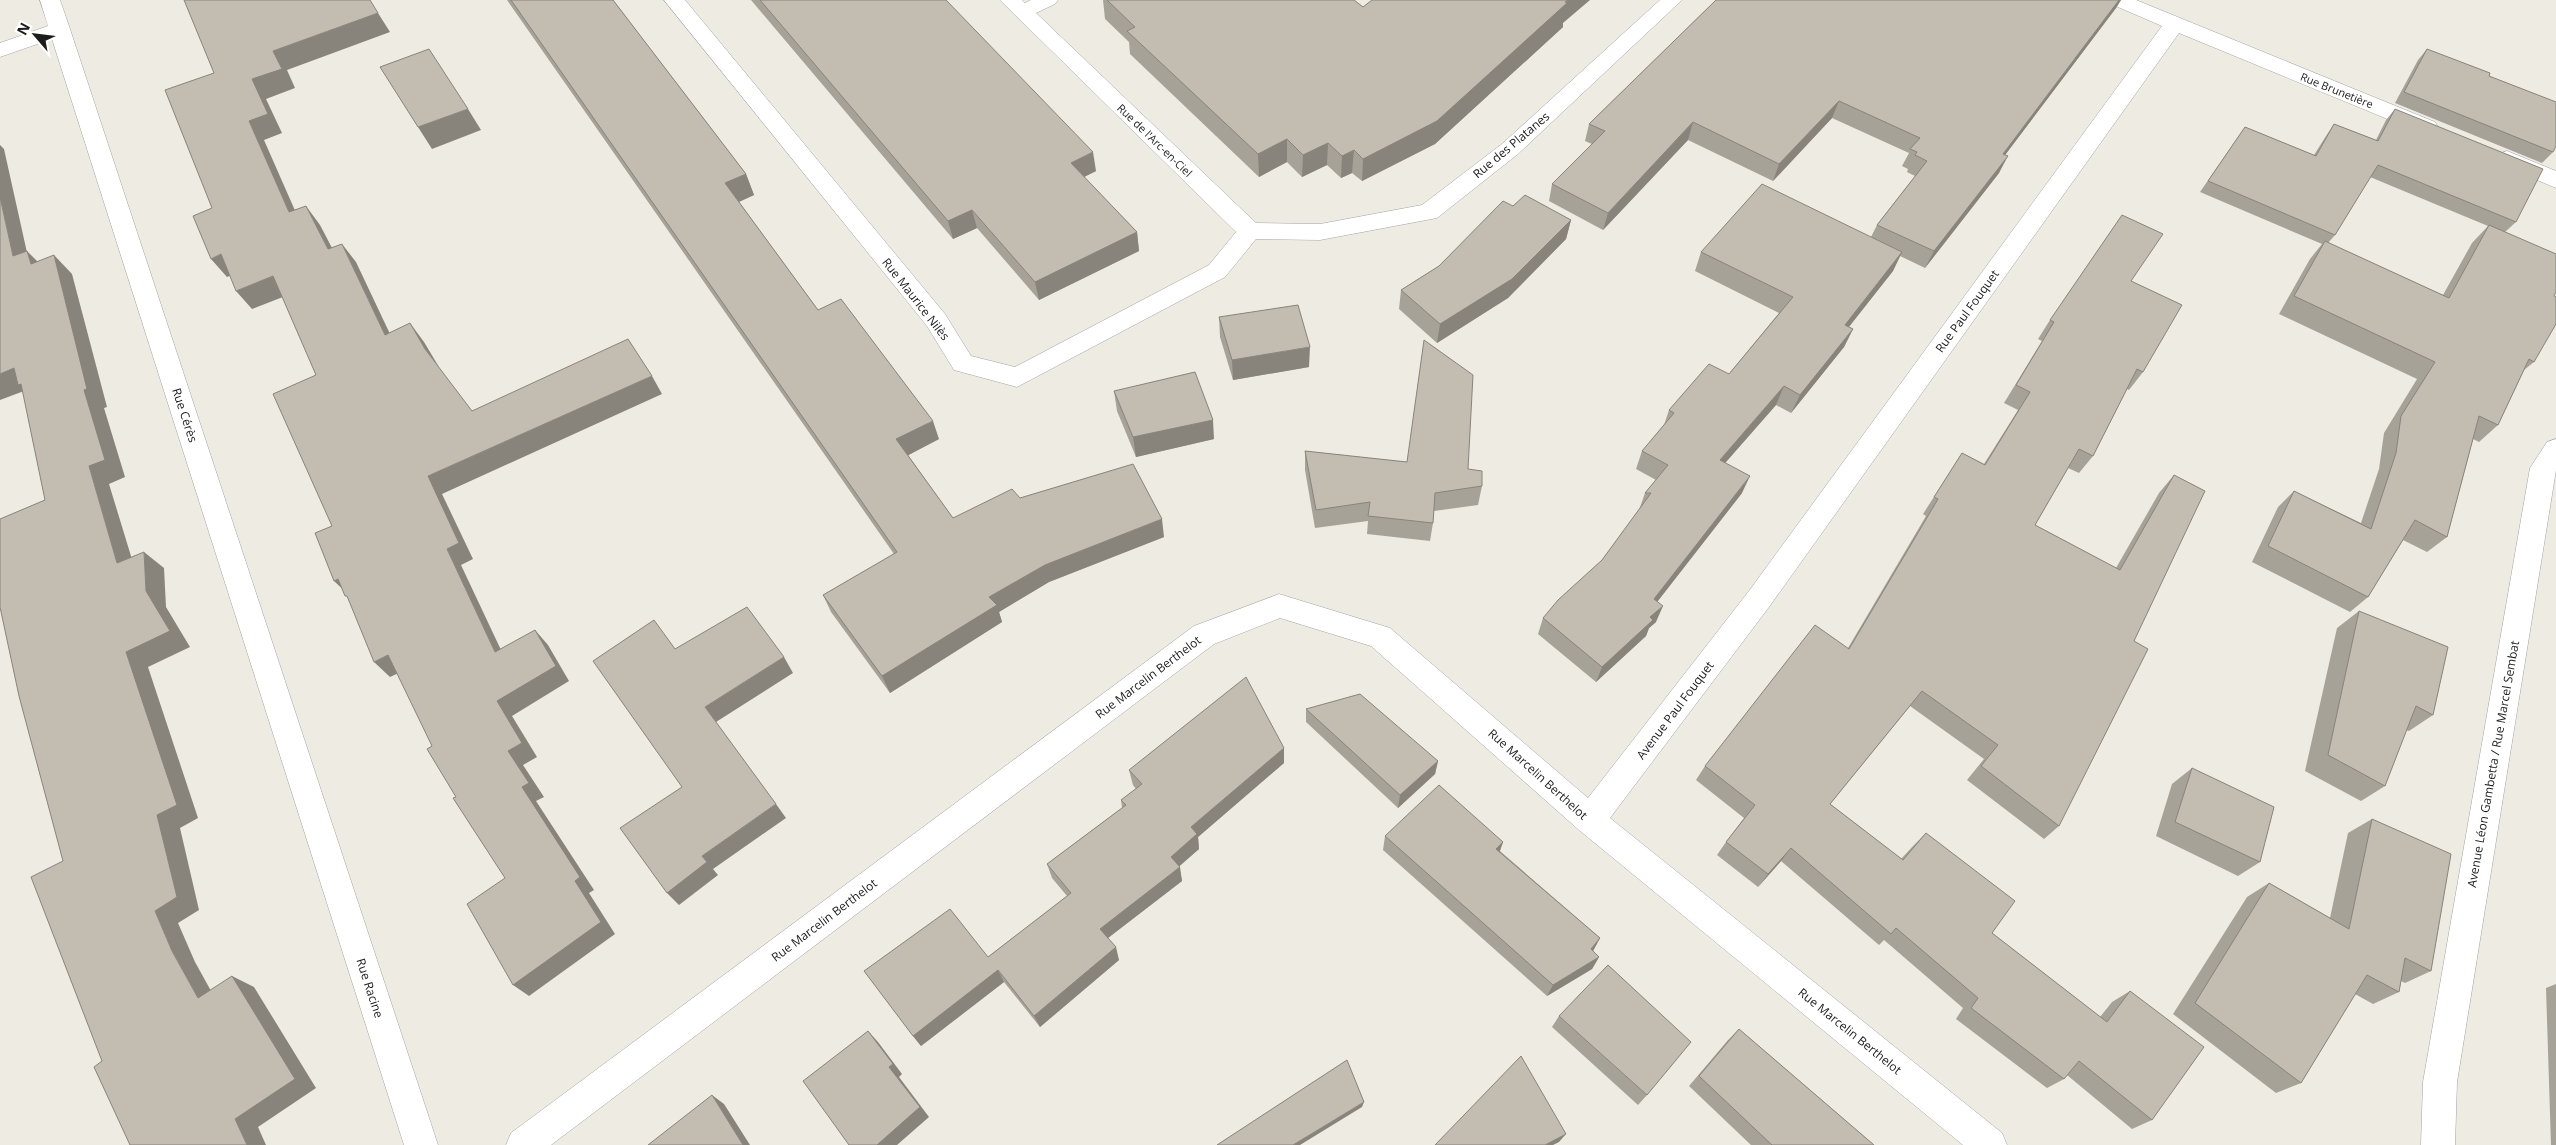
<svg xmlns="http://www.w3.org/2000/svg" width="2556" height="1145" viewBox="0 0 2556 1145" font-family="'Open Sans',sans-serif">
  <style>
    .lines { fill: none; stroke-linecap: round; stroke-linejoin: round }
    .minor-casing { stroke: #a3a3a3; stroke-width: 1 }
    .minor { fill: #fff; fill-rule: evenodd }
    .wall { fill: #a7a298; fill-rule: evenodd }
    .shaded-wall { fill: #88847c }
    .building { fill: #c2bcb1; stroke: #88847c }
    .labels { text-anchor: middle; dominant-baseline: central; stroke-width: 4.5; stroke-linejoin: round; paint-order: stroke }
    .far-street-label { font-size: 11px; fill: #1c1c1c; stroke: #fff }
    .street-label { font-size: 12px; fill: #1c1c1c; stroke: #fff }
  </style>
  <rect width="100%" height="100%" fill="#eeece2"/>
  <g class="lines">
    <defs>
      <path id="minor" d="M40 0H60L70 29 438 1145H404L52 39 0 57V43L48 26Z
        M664 0H685L945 314 971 356 1015 367 1209 265 1236 232 1000 0H1022L1025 3 1031 0H1058L1055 4 1036 13 1256 223 1320 224 1422 205 1502 144 1660 0H1682L1518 154 1437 218 1320 240 1256 239 1225 277 1017 387 954 370 927 326Z
        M2108 0H2136L2435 122 2438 127 2435 132 2427 134 2419 132 2179 33 1769 607 1610 818 2002 1133 2007 1145H1963L1579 830 1371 646 1280 618 1214 644 551 1145H506L511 1133 1194 626 1279 594 1390 628 1588 798 1749 591 2162 26 2111 4Z
        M2507 151 2556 171V188L2499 164 2496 159 2499 154Z
        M2556 439V470L2457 1082 2455 1145H2421L2423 1082 2530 468 2547 442Z"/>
    </defs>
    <use href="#minor" class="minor-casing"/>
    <use href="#minor" class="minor"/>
  </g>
  <path class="wall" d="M507 0H613L746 174 754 195 739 202 818 310 939 439 908 455 953 518 1020 498 1164 537 1049 582 999 612 1002 622 890 693 831 612 823 595 894 554Z
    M751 0H946L1096 171 1084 177 1137 232 1139 251 1039 300 977 228 953 239Z
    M1103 0H1354L1363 7 1563 23V27L1435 144 1362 181 1352 173 1341 178 1327 165 1302 177 1287 162 1259 177 1130 54 1129 42 1105 19Z
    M1716 0H2121L2116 8 2005 155 1999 173 1925 268 1900 256 1893 271 1849 327 1853 329 1844 347 1791 413 1776 405 1725 463 1742 493 1657 602 1656 622 1649 628 1646 636 1596 682 1538 634 1543 618 1602 560 1639 510 1645 493 1656 480 1636 469 1642 451 1664 425 1669 410 1729 374 1779 313 1695 271 1701 252 1871 237 1877 225 1915 176 1907 172 1908 169 1902 166 1909 153 1832 118 1773 181 1688 140 1603 230 1549 201 1552 184 1592 144 1585 141 1589 124Z
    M2427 49 2553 152 2542 163 2395 103 2418 60Z
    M2395 109 2516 222 2505 232 2554 296 2534 362 2524 370 2498 425 2479 442 2473 439 2447 537 2427 552 2403 540 2368 597 2350 612 2252 562 2278 507 2294 491 2361 523 2379 469 2384 433 2417 379 2279 314 2310 259 2322 244 2200 192 2245 127 2314 155 2326 136 2334 124 2376 140 2386 120ZM2370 177 2488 226 2472 243 2443 295 2328 243 2335 235Z
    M1513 206 1571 220 1566 239 1508 298 1437 343 1399 309 1401 290 1439 266Z
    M2131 281 2143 372 2129 390 2127 389 2093 456 2079 473 2068 468 2035 525 2116 568 2159 493 2174 475 2134 641 2059 826 2044 839 1967 780 1984 759 1910 706 1830 804 1901 859 1913 846 1926 833 1992 933 2100 1017 2112 1002 2130 991 2152 1120 2132 1129 2067 1075 2064 1079 2047 1088 1956 1019 1963 1008 1884 940 1879 945 1781 861 1758 887 1717 855 1726 842 1744 818 1696 780 1705 766 1848 648 1926 516 1923 514 1962 453 1984 464 2018 410 2004 403 2042 341 2038 339 2050 320Z
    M1219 317 1309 367 1233 380 1220 337Z
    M1114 391 1214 439 1136 457 1117 411Z
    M1305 451 1468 469 1482 486 1478 505 1434 511 1433 523 1430 541 1367 534 1368 521 1315 528 1305 470Z
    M2359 611 2433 715 2409 731 2406 730 2385 786 2361 801 2305 771 2337 628Z
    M1306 709 1438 761 1435 774 1398 808 1306 722Z
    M1284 748V763L1198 837 1199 849 1179 866 1182 881 1108 938 1119 960 1040 1027 1004 982 921 1046 913 1036 988 957 1067 896 1052 878 1047 864 1122 808 1121 800 1136 789 1133 785 1129 770Z
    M2192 768 2260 862 2238 876 2156 836 2172 784Z
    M2372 819 2431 971 2405 983 2401 981 2399 992 2373 1004 2355 994 2301 1083 2276 1093 2173 1014 2247 897 2269 883 2330 918 2348 833Z
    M1385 836 1503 842 1500 851 1600 938 1593 951 1599 957 1592 969 1547 996 1383 850Z
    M2556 984V1145H2551L2546 988Z
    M1559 1016 1647 1095 1638 1105 1552 1027Z
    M1739 1029 1874 1145H1751L1689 1086 1728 1040Z"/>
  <path class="shaded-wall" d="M1568 0H1590L1563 23V27L1435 144 1362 181 1363 159Z
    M2119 0H2121L2116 8 1993 171 2003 154Z
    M378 13 390 32 287 70 295 88 266 99 282 133 264 140 304 231 289 212 249 121 252 79 273 51Z
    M1839 101 1832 118 1773 181 1779 164Z
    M468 109 481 130 432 149 418 127Z
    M1693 122 1688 140 1603 230 1608 213Z
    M1287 139V162L1259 177 1258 154Z
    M1328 143 1327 165 1302 177 1303 155Z
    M0 145 4 149 32 275 13 256 0 197Z
    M1354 150 1352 173 1341 178 1342 156Z
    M1093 152 1096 171 1074 182 1071 163Z
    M2008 156 1999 173 1925 268 1934 251Z
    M746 174 754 195 734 204 725 183Z
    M306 206 320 225 342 267 328 249Z
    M972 210 977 228 953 239 948 221Z
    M1571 220 1566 239 1508 298 1437 343 1440 324Z
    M1137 232 1139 251 1039 300 1035 282Z
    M342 244 356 262 399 353 385 335Z
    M27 251 46 270 31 264Z
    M1902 252 1893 271 1836 343 1845 325Z
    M221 254 237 273 227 277 211 259Z
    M54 255 72 274 107 407 104 408 125 477 109 484 138 579 117 563 89 466 84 390Z
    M273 276 288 295 252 309 236 291Z
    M410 323 424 342 439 367 425 349Z
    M1853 329 1844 347 1791 413 1800 395Z
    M1310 347 1309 367 1233 380 1232 360Z
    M14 368 24 391 0 400V374Z
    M652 376 662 394 442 494 473 559 461 565 509 667 495 652 447 549 428 476Z
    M1784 386 1776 405 1712 478 1720 460Z
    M1213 420 1214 439 1136 457 1133 437Z
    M933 421 939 439 903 458 896 439Z
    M1750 476 1742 493 1647 615 1654 599Z
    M1162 519 1164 537 1049 582 999 612 1002 622 890 693 882 676 989 597 1045 565Z
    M144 552 164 568 166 607 190 647 148 667 198 818 180 828 199 910 178 923 195 962 221 1009 198 998 172 951 155 911 157 815 126 652 146 591Z
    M338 579 351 597 334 581Z
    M1663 606 1656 622 1649 628 1646 636 1596 682 1602 667 1650 617Z
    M535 630 548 645 569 681 512 716 537 757 523 765 544 797 536 801 594 890 589 893 615 934 529 996 513 985 575 881 522 787 508 751 497 701Z
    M388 655 405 670 390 677 374 662Z
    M784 657 793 673 716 722 705 707Z
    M1284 748V763L1198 837 1199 849 1174 871 1171 857 1191 827Z
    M1438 761 1435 774 1398 808 1400 795Z
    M776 804 786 818 713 869 718 875 679 905 667 893 702 856Z
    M1503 842 1498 856 1496 849Z
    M1791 848 1781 861 1758 887 1768 874Z
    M1180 867 1182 881 1104 941 1100 929Z
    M1600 938 1593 951 1591 949Z
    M1116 947 1119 960 1040 1027 1034 1016Z
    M1599 957 1592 969 1547 996 1553 985Z
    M998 970 1004 982 921 1046 913 1036Z
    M232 976 254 987 316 1088 258 1127 266 1145H247L235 1119Z
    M868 1031 878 1042 902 1074 899 1077 929 1117 897 1145H877Z
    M712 1095 724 1104 750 1145H743Z
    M1364 1102 1362 1107 1300 1145H1293Z
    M1566 1134 1559 1142 1553 1145H1545Z"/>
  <path class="building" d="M184 0H370L378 13 273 51 282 69 252 79 268 114 249 121 289 212 306 206 328 249 342 244 385 335 410 323 425 349 472 411 628 339 652 376 428 476 459 543 447 549 495 652 535 630 556 666 497 701 522 743 508 751 529 783 522 787 580 877 575 881 601 922 513 985 467 904 505 878 453 798 456 797 427 749 432 746 388 655 374 662 347 596H345L338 579 334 581 315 533 332 526 273 394 316 375 273 276 236 291 221 254 211 259 193 216 212 208 165 90 214 73Z
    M511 0H613L746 174 725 183 818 310 841 299 933 421 896 439 953 518 1012 489 1020 498 1133 464 1162 519 1045 565 989 597 997 605 882 676 823 595 897 552Z
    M760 0H946L1093 152 1071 163 1137 232 1035 282 972 210 948 221Z
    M1107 0H1354L1363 7 1372 0H1568L1565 2 1567 3 1437 121 1363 159 1354 150 1342 156 1328 143 1303 155 1287 139 1258 154 1127 31 1135 27Z
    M1716 0H2119L2003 154 2008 156 1934 251 1877 225 1927 161 1915 155 1917 152 1910 149 1920 138 1839 101 1779 164 1693 122 1608 213 1552 184 1605 131 1589 124Z
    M429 49 468 109 418 127 380 67Z
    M2427 49 2490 73 2489 76 2556 102V146L2553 152 2404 92Z
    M2395 109 2543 169 2516 222 2378 165 2335 235 2208 181 2245 127 2316 156 2334 124 2378 141Z
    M1762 184 1902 252 1845 325 1853 329 1800 395 1784 386 1720 460 1750 476 1654 599 1663 606 1650 617 1653 620 1602 667 1543 618 1558 600 1602 560 1651 493H1645L1668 465 1642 451 1674 413 1669 410 1709 364 1729 374 1793 297 1701 252Z
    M1525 195 1571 220 1512 279 1440 324 1401 290 1439 266 1503 201 1513 206Z
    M0 197 13 256 27 251 31 264 54 255 87 389 84 390 105 460 89 466 117 563 144 552 146 591 170 631 126 652 177 805 157 815 177 897 155 911 172 951 198 998 232 976 295 1079 235 1119 247 1145H130L94 1067 102 1061 31 877 63 861 19 696 0 607V519L45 500 21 384 18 385 14 368 0 374Z
    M2122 215 2163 234 2131 281 2182 305 2143 372 2137 369 2093 456 2079 449 2035 525 2120 570 2174 475 2205 491 2134 641 2148 649 2059 826 1981 766 1998 745 1922 691 1830 804 1903 860 1926 833 2015 901 1992 933 2107 1022 2130 991 2204 1047 2152 1120 2079 1061 2064 1079 1971 1008 1978 998 1896 928 1891 934 1791 848 1768 874 1726 842 1755 805 1705 766 1815 625 1849 649 1938 499 1934 497 1962 453 1985 465 2030 392 2016 385 2054 322 2050 320Z
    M2489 225 2556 254V292L2554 296 2556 297V324L2534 362 2529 359 2498 425 2479 416 2447 537 2415 520 2368 597 2268 546 2294 491 2371 529 2396 453 2401 416 2435 362 2294 296 2325 241 2449 298Z
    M1298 305 1310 347 1232 360 1219 317Z
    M1424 340 1473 375 1468 469 1482 471V486L1435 493 1433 523 1368 516 1370 502 1316 510 1305 451 1407 462Z
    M1195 372 1213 420 1133 437 1114 391Z
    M747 607 784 657 705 707 776 804 702 856 707 862 667 893 620 828 682 787 593 661 654 620 675 649Z
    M2359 611 2448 647 2433 715 2416 706 2385 786 2328 755Z
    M1246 677 1284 748 1191 827 1197 834 1171 857 1180 867 1100 929 1116 947 1034 1016 998 970 913 1036 864 971 950 909 988 957 1071 893 1047 864 1126 805 1121 800 1142 784 1129 770Z
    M1360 694 1438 761 1400 795 1306 709Z
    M2192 768 2274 807 2260 862 2175 822Z
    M1439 785 1503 842 1496 849 1600 938 1591 949 1599 957 1553 985 1385 836Z
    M2372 819 2451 854 2431 971 2405 958 2399 992 2367 975 2301 1083 2195 1003 2269 883 2349 929Z
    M1608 965 1691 1042 1647 1095 1559 1016Z
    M1739 1029 1874 1145H1772L1699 1076Z
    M868 1031 893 1064 889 1067 920 1107 877 1145H849L803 1081Z
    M1521 1056 1566 1134 1545 1145H1435Z
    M1347 1060 1364 1102 1293 1145H1217Z
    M712 1095 743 1145H648Z"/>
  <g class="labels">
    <g class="far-street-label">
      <text transform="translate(2337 90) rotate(22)">Rue Brunetière</text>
      <text transform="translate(1155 140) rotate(44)">Rue de l'Arc-en-Ciel</text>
    </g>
    <g class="street-label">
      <text transform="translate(1511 145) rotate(-40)">Rue des Platanes</text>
      <text transform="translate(916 299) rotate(52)">Rue Maurice Nilès</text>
      <text transform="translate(1967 311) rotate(-54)">Rue Paul Fouquet</text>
      <text transform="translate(185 415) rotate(72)">Rue Cérès</text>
      <text transform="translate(1148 677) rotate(-37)">Rue Marcelin Berthelot</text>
      <text transform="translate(1675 710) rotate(-53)">Avenue Paul Fouquet</text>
      <text transform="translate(2493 764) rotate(-80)">Avenue Léon Gambetta / Rue Marcel Sembat</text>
      <text transform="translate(1538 774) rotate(42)">Rue Marcelin Berthelot</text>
      <text transform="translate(824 920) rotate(-37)">Rue Marcelin Berthelot</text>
      <text transform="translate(370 988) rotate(72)">Rue Racine</text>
      <text transform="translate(1850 1031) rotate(39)">Rue Marcelin Berthelot</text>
    </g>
  </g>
  <g transform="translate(35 35) rotate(298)" stroke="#ffffff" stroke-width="4" paint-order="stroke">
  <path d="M0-4L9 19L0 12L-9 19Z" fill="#1c1c1c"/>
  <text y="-8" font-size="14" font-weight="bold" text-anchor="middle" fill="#1c1c1c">N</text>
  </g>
</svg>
